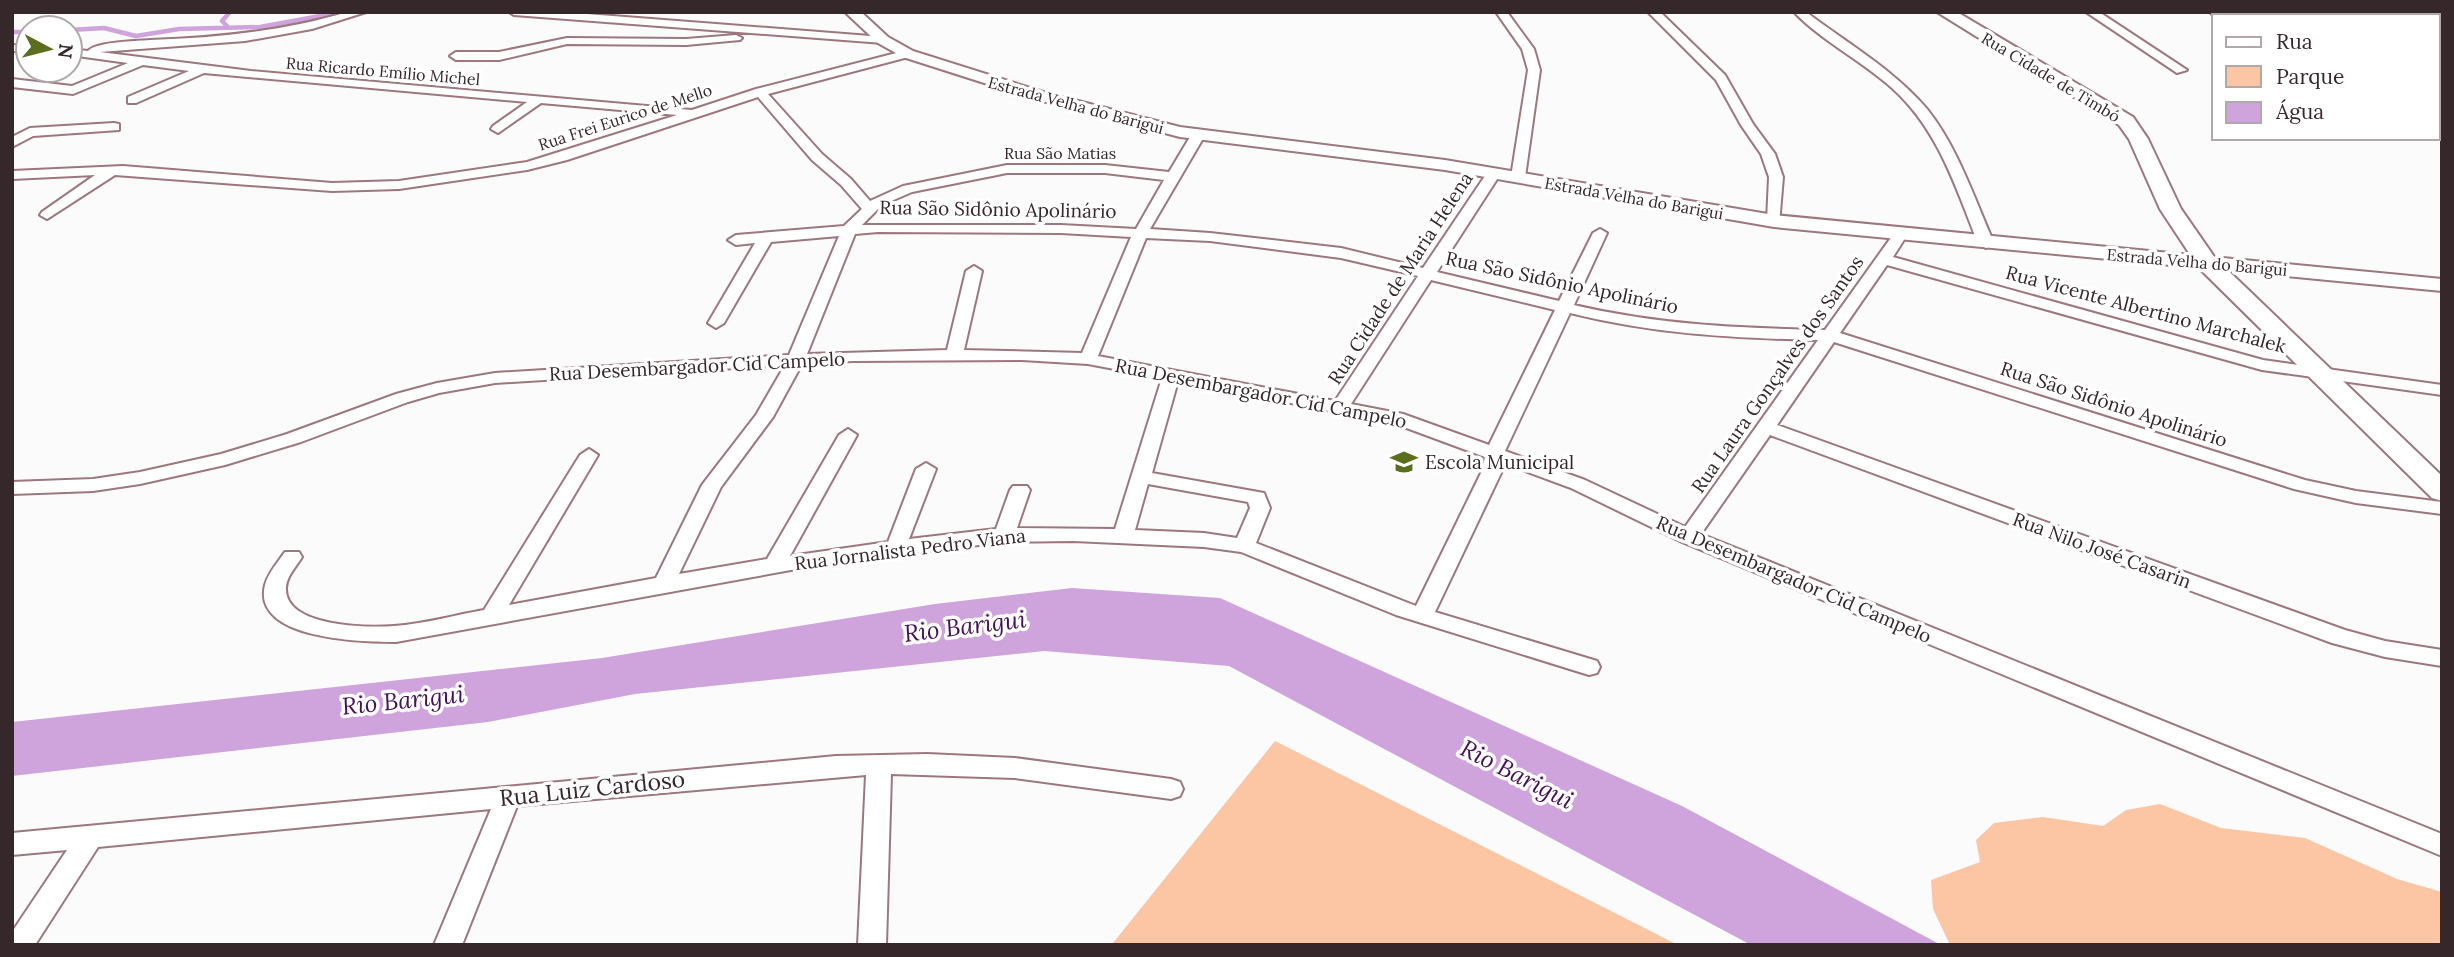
<svg xmlns="http://www.w3.org/2000/svg" width="2454" height="957" viewBox="0 0 2454 957" font-family="Lora,serif">
  <style>
    .green { fill: #fcc5a4 }
    .water { fill: #cfa3dc }
    .lines { fill: none; stroke-linecap: round; stroke-linejoin: round }
    .stream { stroke: #cfa3dc; stroke-width: 4.5 }
    .minor-casing { stroke: #9c777e; stroke-width: 4 }
    .tertiary-casing { stroke: #9c777e; stroke-width: 4 }
    .secondary-casing { stroke: #9c777e; stroke-width: 4 }
    .minor { fill: #fff; fill-rule: evenodd }
    .tertiary { fill: #fff; fill-rule: evenodd }
    .secondary { fill: #fff; fill-rule: evenodd }
    .labels { text-anchor: middle; dominant-baseline: central; stroke-width: 7; stroke-linejoin: round; paint-order: stroke }
    .far-street-label { font-size: 16px; fill: #36272a; stroke: #fff }
    .street-label { font-size: 19px; fill: #36272a; stroke: #fff }
    .poi-label { font-size: 19px; fill: #36272a; stroke: #fff; text-anchor: start }
    .near-street-label { font-size: 23px; fill: #36272a; stroke: #fff }
    .near-water-label { font-size: 24px; font-style: italic; fill: #461055; stroke: #fff }
  </style>
  <rect width="100%" height="100%" fill="#fbfbfb"/>
  <path class="green" d="M1275 741 1678 945 1113 943Z
    M2160 804 2221 828 2305 838 2397 879 2442 892V945H1950L1933 909 1931 880 1980 862 1976 840 1994 823 2043 817 2103 826 2126 810Z"/>
  <path class="water" d="M1072 588 1220 598 1682 806 1941 945H1751L1229 666 1044 651 635 694 488 722 12 776V722L602 658 935 604Z"/>
  <g class="lines">
    <path class="stream" d="M228 27 222 21 230 12
      M70 30 104 28 136 36 179 29 260 27 342 12
      M12 32H28"/>
    <defs>
      <path id="minor" d="M348 12H366L312 29 245 41 100 52 251 71 692 110 756 89 908 50 914 54 912 56 768 94 822 154 851 179 870 201 903 186 1007 165H1105L1169 172 1193 132 1198 131 1205 135 1150 229 1210 233 1341 248 1423 268 1489 170 1494 169 1501 173 1437 272 1559 301 1593 233 1600 229 1607 233 1574 305C1659 325 1738 328 1825 330L1895 232 1900 231 1907 235 1893 257 2263 360 2442 385V395L2262 370 1887 265 1840 333 2305 480 2356 491 2442 502V514L2356 503 2294 489 1834 342 1777 425 2345 630 2385 641 2442 650V666L2385 657 2332 643 1770 435 1701 534 2442 834V856L1682 542 1571 488 1503 463 1502 471 1435 612 1597 661 1600 667 1597 673 1589 675 1396 615 1241 552 1204 547 1074 541 1004 542 835 562 396 642C365 642 251 640 265 585 268 573 278 562 285 552H299L302 557C296 567 285 578 286 590 287 627 368 628 394 626 424 624 455 615 484 610L580 455 589 449 598 455 509 605 656 578 702 485 756 415 785 365 495 383 439 393 408 402 301 442 225 465 140 484 93 491 12 494V482L93 479 140 472 221 454 287 434 396 394 437 383 495 373 789 355 839 236 771 242 724 323 716 328 708 323 755 243 736 245 728 240 736 235 844 226 862 209 841 185 812 160 758 97 567 160 527 170 399 189 332 191 115 175 47 219 40 215 42 212 95 175 12 179V171L123 166 332 183 399 181 527 162 677 115 541 103 498 133 491 129 493 126 527 102 204 73 136 103H128V97L189 71 143 65 73 94 12 87V79L72 86 128 63 70 55V49L88 51C95 42 136 41 150 40 218 38 283 31 348 12ZM1007 173H1105L1164 180 1136 229 1061 225H862L882 205 912 192ZM878 232 1061 233 1131 237 1082 353 964 350 982 271 974 266 966 271 947 350 807 354 855 234ZM1146 238 1210 241 1341 258 1418 276 1335 401 1098 356ZM1431 280 1555 310 1489 445 1403 414 1351 404ZM1570 313C1655 334 1730 338 1818 340L1685 527 1585 480 1505 451ZM1022 360 1088 364 1162 378 1115 529 1017 528 1030 490 1027 486H1013L1010 490 996 529 909 539 936 469 926 463 916 469 888 542 790 556 857 435 848 429 839 435 767 559 679 574 721 487 773 417 802 364 853 361ZM1178 381 1393 423 1485 457 1482 471 1416 606 1256 543 1270 508 1264 493 1152 473ZM1148 484 1248 502 1250 508 1237 538 1204 533 1135 530Z
        M509 12H561L883 37 889 40 883 43 514 15Z
        M1496 12H1507L1534 49 1540 70 1525 177 1518 181 1511 177 1528 70 1522 49Z
        M1648 12H1660L1725 75 1753 124 1775 154 1783 177 1779 224 1774 225 1767 221 1769 177 1761 154 1741 125 1716 80Z
        M1794 12H1806C1847 43 1894 70 1927 109 1958 148 1974 198 1994 243L1991 246 1986 248 1978 243C1956 188 1938 129 1892 88 1862 61 1822 41 1794 12Z
        M2086 12H2099L2187 70 2177 73Z
        M2324 12H2336L2339 16H2327Z
        M736 35 742 38 740 40 686 45 567 44 499 60H456L450 56 456 52H499L567 38 686 39Z
        M12 45 28 46V52L12 51Z
        M114 123 119 124V130L33 136 12 147V137L30 128Z
        M927 754 1015 758 1171 779 1180 782 1183 789 1180 796 1171 799 1015 778 891 774 886 945H858L866 775 517 806 462 945H434L491 809 98 847 35 945H12V932L67 850 12 855V833L836 756Z"/>
      <path id="tertiary" d="M845 12H861L888 37 913 51 1043 92 1180 127 1445 160 1774 215 2442 279V291L1774 227 1445 170 1180 137 1031 98 903 57 878 43Z"/>
      <path id="secondary" d="M1937 12H1957L2133 117 2148 139 2181 209 2215 258 2442 476V501L2432 498 2199 268 2160 209 2129 139 2119 125Z
        M2210 12H2235L2238 16H2214Z
        M2438 75 2442 76V87L2438 86Z"/>
    </defs>
    <use href="#minor" class="minor-casing"/>
    <use href="#tertiary" class="tertiary-casing"/>
    <use href="#secondary" class="secondary-casing"/>
    <use href="#minor" class="minor"/>
    <use href="#tertiary" class="tertiary"/>
    <use href="#secondary" class="secondary"/>
  </g>
  <defs>
    <symbol id="school-bare" viewBox="-9 -9 18 18"><path d="M0-5L7-2L0 1L-7-2ZM-4 1L0 2.5L4 1V4Q0 6-4 4Z" fill="#5b6e1d" stroke="#fff" stroke-width="2.5" paint-order="stroke"/></symbol>
  </defs>
  <g fill-rule="evenodd">
    <use href="#school-bare" x="1385" y="443" width="38" height="38"/>
  </g>
  <g class="labels">
    <g class="far-street-label">
      <text transform="translate(383 71) rotate(5)">Rua Ricardo Emílio Michel</text>
      <text transform="translate(2051 77) rotate(31)">Rua Cidade de Timbó</text>
      <text transform="translate(1076 105) rotate(15)">Estrada Velha do Barigui</text>
      <text transform="translate(625 117) rotate(-18)">Rua Frei Eurico de Mello</text>
      <text x="1060" y="153">Rua São Matias</text>
      <text transform="translate(1634 198) rotate(10)">Estrada Velha do Barigui</text>
      <text transform="translate(2197 262) rotate(5)">Estrada Velha do Barigui</text>
    </g>
    <g class="street-label">
      <text transform="translate(998 209) rotate(1)">Rua São Sidônio Apolinário</text>
      <text transform="translate(1400 278) rotate(-57)">Rua Cidade de Maria Helena</text>
      <text transform="translate(1562 282) rotate(12)">Rua São Sidônio Apolinário</text>
      <text transform="translate(2146 309) rotate(15)">Rua Vicente Albertino Marchalek</text>
      <text transform="translate(697 366) rotate(-3)">Rua Desembargador Cid Campelo</text>
      <text transform="translate(1777 374) rotate(-55)">Rua Laura Gonçalves dos Santos</text>
      <text transform="translate(1261 393) rotate(11)">Rua Desembargador Cid Campelo</text>
      <text transform="translate(2114 404) rotate(18)">Rua São Sidônio Apolinário</text>
      <text transform="translate(910 549) rotate(-7)">Rua Jornalista Pedro Viana</text>
      <text transform="translate(2102 550) rotate(20)">Rua Nilo José Casarin</text>
      <text transform="translate(1794 579) rotate(23)">Rua Desembargador Cid Campelo</text>
    </g>
    <g class="poi-label">
      <text x="1425" y="462">Escola Municipal</text>
    </g>
    <g class="near-street-label">
      <text transform="translate(592 788) rotate(-6)">Rua Luiz Cardoso</text>
    </g>
    <g class="near-water-label">
      <text transform="translate(965 626) rotate(-7)">Rio Barigui</text>
      <text transform="translate(403 700) rotate(-6)">Rio Barigui</text>
      <text transform="translate(1517 774) rotate(27)">Rio Barigui</text>
    </g>
  </g>
  <rect width="2454" height="957" fill="none" stroke="#36272a" stroke-width="28"/>
  <rect x="2212" y="14" width="228" height="126" fill="#ffffff" stroke="#afa9aa" stroke-width="2"/>
  <rect x="2226" y="37" width="35" height="10" fill="#ffffff" stroke="#afa9aa" stroke-width="2"/>
  <text x="2276" y="49" font-size="21" fill="#36272a">Rua</text>
  <rect x="2226" y="66" width="35" height="21" fill="#fcc5a4" stroke="#afa9aa" stroke-width="2"/>
  <text x="2276" y="84" font-size="21" fill="#36272a">Parque</text>
  <rect x="2226" y="102" width="35" height="21" fill="#cfa3dc" stroke="#afa9aa" stroke-width="2"/>
  <text x="2276" y="119" font-size="21" fill="#36272a">Água</text>
  <g transform="translate(49 49) rotate(97)"><circle r="33" fill="#ffffff" stroke="#afa9aa" stroke-width="2"/>
  <path d="M0-5L12 26L0 18L-12 26Z" fill="#5b6e1d"/>
  <text y="-10" font-size="19" font-weight="bold" text-anchor="middle" fill="#36272a">N</text>
  </g>
</svg>
